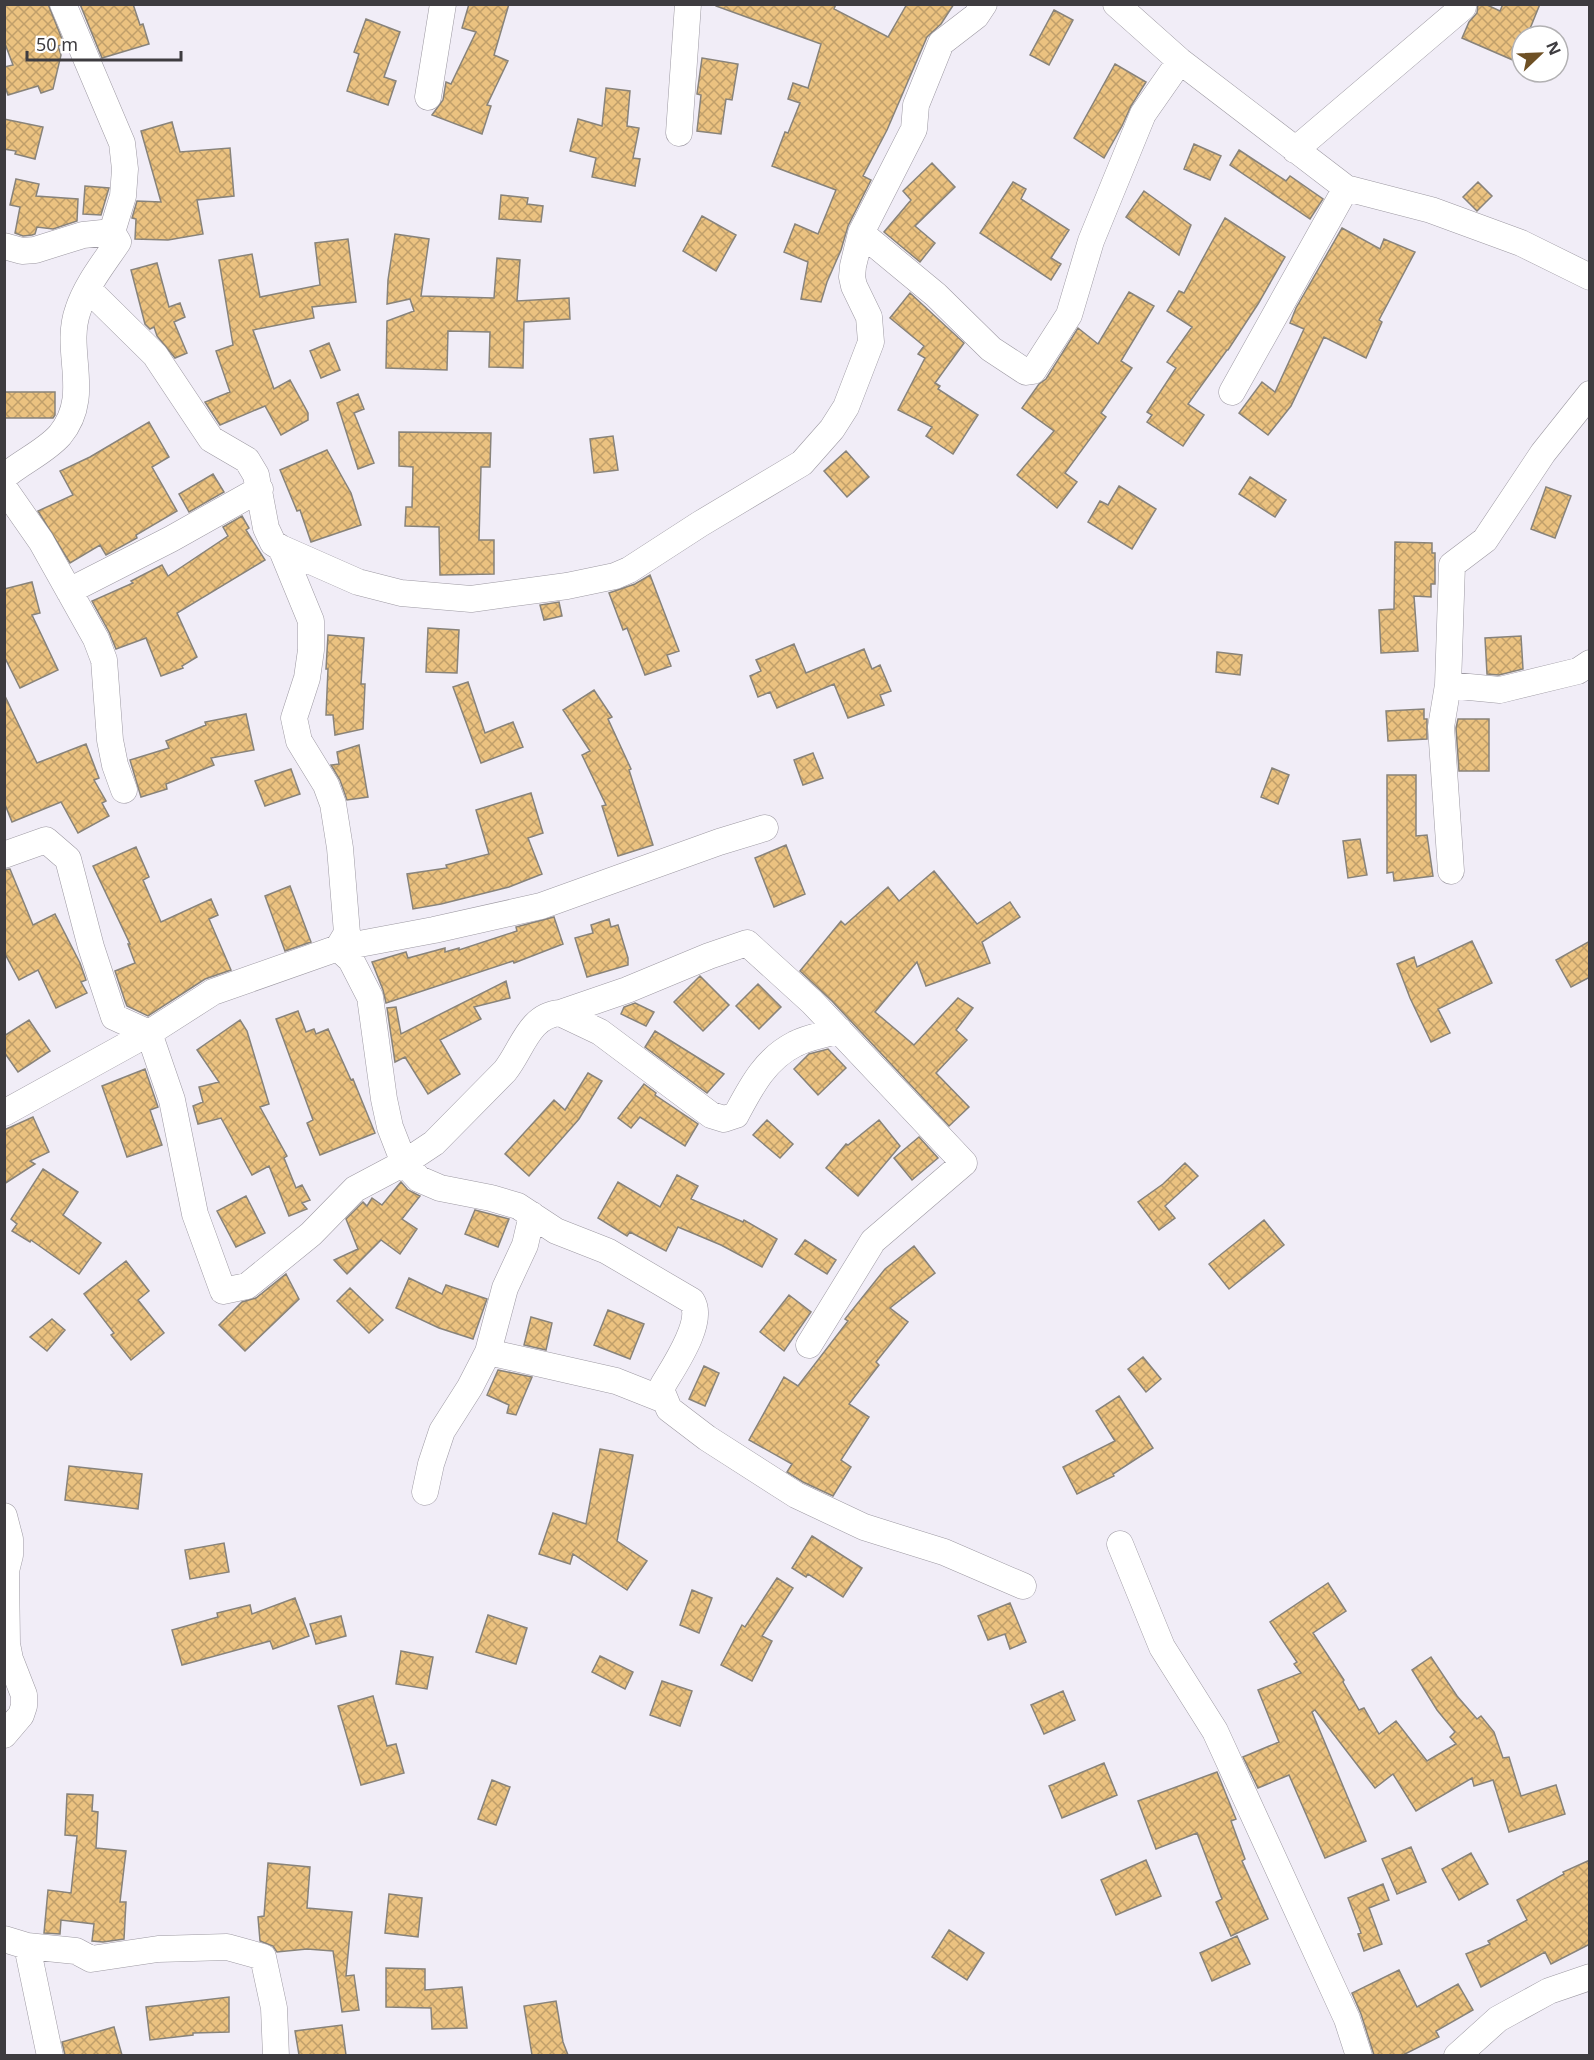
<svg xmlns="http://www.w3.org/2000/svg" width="1594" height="2060" viewBox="0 0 1594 2060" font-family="'Noto Sans',sans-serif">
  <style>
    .building { fill: url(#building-cross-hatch); stroke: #88837a; stroke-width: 1.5 }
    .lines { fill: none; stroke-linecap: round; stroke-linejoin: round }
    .minor-casing { stroke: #9d99a2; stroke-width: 27 }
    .minor { stroke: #fff; stroke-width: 26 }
  </style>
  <defs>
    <pattern id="building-cross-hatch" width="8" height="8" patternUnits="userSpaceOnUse" patternTransform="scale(1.5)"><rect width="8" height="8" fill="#ebc280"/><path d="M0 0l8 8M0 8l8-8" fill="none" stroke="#c09f6a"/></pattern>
  </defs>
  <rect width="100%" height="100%" fill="#f1edf7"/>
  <path class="building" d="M4 4H48L64 44 58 46 61 55 53 89 41 93 38 86 8 95 4 84V67L13 65 4 41Z
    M80 4H133L140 25 143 24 149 44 102 58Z
    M469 4H509L494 55 508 61 487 105 491 106 482 134 432 115 443 100 446 82 451 84 476 32 462 28Z
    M716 4H836L834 9 888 37 907 4H954L941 24 927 37 887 130 863 176 871 180 848 226 841 250 827 282 821 302 801 299 808 262 784 252 795 224 818 234 836 190 772 166 785 132 788 133 800 103 788 99 793 83 808 88 821 44 716 6Z
    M1478 4H1485L1500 11 1503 4H1540L1527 36H1522V64L1462 38 1469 22 1477 13Z
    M1054 10 1073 20 1049 65 1030 55Z
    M366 19 400 32 384 77 396 81 388 105 347 91 359 54 354 52Z
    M702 58 738 64 732 100 726 99 721 134 697 131 701 95 697 94Z
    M1115 64 1146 82 1131 106 1122 126 1104 158 1074 138Z
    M606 88 630 91 627 126 639 128 633 158 640 159 635 186 592 177 596 158 570 151 578 119 602 126Z
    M4 119 43 127 35 159 15 154 16 151 4 149Z
    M172 122 180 152 230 148 234 196 197 200 203 234 168 240 135 239 136 219 132 218 137 201 161 202 141 131Z
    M1194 144 1221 156 1210 180 1184 169Z
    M1239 150 1286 181 1290 176 1323 199 1310 219 1230 165Z
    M932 163 955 187 915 226 935 243 920 262 884 232 911 200 903 191Z
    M16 179 39 184 36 196 78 199 77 221 53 229 37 227 35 234 32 235 23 236 15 233 20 207 10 205Z
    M1013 182 1026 189 1021 199 1069 230 1051 258 1061 264 1051 280 980 233Z
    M1478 182 1492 196 1477 211 1463 197Z
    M85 186 109 188 101 215 83 214Z
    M1144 191 1191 225 1179 255 1126 217Z
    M501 195 528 198 527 204 543 206 541 222 499 219Z
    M702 216 736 235 716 271 683 251Z
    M1225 218 1285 257 1258 304 1228 350H1227L1188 404 1204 415 1183 446 1147 422 1152 415 1147 412 1176 368 1167 362 1192 327 1167 311 1179 291 1184 293Z
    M1342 228 1380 249 1384 239 1415 252 1379 320 1382 322 1366 358 1324 337 1291 406 1268 435 1239 413 1262 382 1275 392 1304 329 1290 323 1296 308Z
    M395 234 429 239 421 296 494 298 497 258 520 260 517 301 569 298 570 319 524 322 523 368 489 367 490 332 448 331 447 370 386 368 387 321 414 311 410 299 387 304 388 280Z
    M348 239 356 302 312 307 314 318 253 330 274 389 290 380 308 413V420L281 435 265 406 220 425 205 402 230 392 216 351 233 345 219 260 252 254 260 297 320 285 315 243Z
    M157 263 169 307 180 303 185 317 174 322 187 353 175 358 157 336 154 327 150 329 145 324 131 270Z
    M1129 292 1154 306 1121 361 1132 368 1101 413 1106 417 1065 473 1077 482 1057 508 1017 475 1054 431 1022 408 1039 384 1046 379 1078 328 1098 344Z
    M910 293 964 343 935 383 940 386 938 389 978 415 953 454 926 436 932 427 898 410 925 358 918 354 924 346 890 318Z
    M329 343 340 370 321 378 310 351Z
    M4 392H55V415L53 418H4Z
    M358 394 364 409 354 413 374 463 358 469 337 403Z
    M149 422 169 457 152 467 177 511 136 535 137 538 106 555 100 545 70 563 38 511 73 495 60 471 90 457Z
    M399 432 491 433 490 467H481L479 540H494V574L440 575 439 527 405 526 406 507H412L413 467 399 466Z
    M613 436 618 470 594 473 590 439Z
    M327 450 351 493 361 525 311 542 300 510 297 511 280 470Z
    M846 451 869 477 847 497 824 471Z
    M213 474 224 492 189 512 179 494Z
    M1250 477 1286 500 1275 517 1239 494Z
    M1119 486 1156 509 1132 549 1088 522 1100 501 1108 505Z
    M1546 487 1571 496 1555 538 1531 529Z
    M242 516 249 528 246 530 265 560 177 613 197 657 182 666 183 668 161 676 146 638 116 649 109 632 92 601 133 583 131 581 162 565 168 576 228 536 223 527Z
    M1395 542 1432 543V553H1435V584H1431V597L1414 596 1418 651 1381 653 1379 610 1394 609Z
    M650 575 679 651 667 655 671 666 645 675 627 628 623 630 609 593 635 584Z
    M32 582 40 613 32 615 58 670 20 688 4 656V589Z
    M559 602 562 616 544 620 540 605Z
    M428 628 459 630 457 673 426 672Z
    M328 635 364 638 361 684H365L363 729 335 735 333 715H326L328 669H326Z
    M1521 636 1523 669 1499 675 1487 674 1485 638Z
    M794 644 806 673 864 649 872 669 880 665 891 691 880 695 884 705 848 718 834 684 777 708 770 692 758 697 750 676 761 671 756 660Z
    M1217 652 1242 655 1240 675 1216 672Z
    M468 682 485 733 513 722 523 747 481 763 453 687Z
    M594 690 612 717 608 719 631 769 629 770 653 845 618 856 602 806 606 805 582 755 590 751 563 710Z
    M4 694 37 763 86 744 99 778 94 780 106 801 102 803 109 816 78 833 61 802 12 822 4 802Z
    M1424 709V719H1427V739L1388 741 1386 711Z
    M246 714 254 750 211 758 214 765 166 784 167 789 141 797 130 760 169 748 166 741 206 725 205 722Z
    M1458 719H1489V771H1459L1456 728Z
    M359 745 368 797 347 800 340 780 331 765 339 764 337 752Z
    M813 753 823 778 803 785 794 760Z
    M1272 768 1289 775 1278 804 1261 797Z
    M291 769 300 794 265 806 255 781Z
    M1387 775H1416V836L1427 835 1433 876 1394 881 1393 872 1387 873Z
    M531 793 543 833 528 838 542 874 509 887 441 904 413 909 407 874 447 868 446 865 489 854 476 810Z
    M1360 839 1367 875 1348 878 1343 841Z
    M786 845 805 894 774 907 755 858Z
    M136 847 149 877 143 880 161 922 211 899 218 915 209 919 231 970 205 979 148 1016 127 1006 125 1001 115 971 135 963 128 944H130L93 866Z
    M10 869 33 925 55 914 80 963 86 980 81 982 87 993 56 1008 38 970 19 980 4 952V870Z
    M934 871 977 924 1010 902 1020 917 982 942 990 963 926 986 917 962 875 1012 914 1045 958 998 973 1008 956 1030 967 1040 936 1073 969 1107 949 1126 832 1001 800 971 841 921 845 925 888 887 899 901Z
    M290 886 311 942 285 951 265 896Z
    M554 917 563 944 514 963 513 961 386 1003 383 990 372 962 406 952 408 958 445 948V952L459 948V950L517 931 516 927Z
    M609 919 611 927 618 925 628 958V965L587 977 575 938 593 933 591 925Z
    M1472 941 1492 983 1438 1009 1450 1033 1431 1042 1410 998 1397 964 1414 957 1417 967Z
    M1590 941V977L1571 987 1556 960Z
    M700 976 729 1005 703 1031 674 1002Z
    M506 981 510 998 474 1007 481 1019 440 1040 460 1074 428 1094 405 1057 395 1062 387 1008 396 1007 401 1034Z
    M758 984 781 1007 759 1029 736 1006Z
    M635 1003 654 1012 646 1026 621 1014 624 1007Z
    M298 1011 306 1032 314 1029 316 1034 328 1029 351 1080 353 1079 375 1133 320 1155 307 1123 313 1120 276 1019Z
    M29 1020 50 1051 18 1072 4 1052V1036Z
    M240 1020 247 1031 269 1104 260 1107 287 1156 284 1158 296 1188 302 1185 310 1200 302 1203 307 1209 289 1216 269 1166 252 1175 221 1118 198 1124 193 1106 203 1102 199 1087 219 1082 197 1050Z
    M655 1031 724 1074 707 1093 645 1047Z
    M828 1049 846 1068 818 1095 794 1069 809 1054Z
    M145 1069 158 1107 150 1110 162 1145 127 1157 102 1086Z
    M588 1073 602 1081 579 1119 529 1176 505 1154 554 1100 565 1110Z
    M644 1084 656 1093 655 1095 698 1124 685 1146 640 1117 631 1128 618 1118Z
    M33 1117 49 1152 30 1161 35 1164 4 1184V1130Z
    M767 1120 793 1144 780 1158 753 1135Z
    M879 1120 900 1146 858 1196 826 1168 846 1144 848 1145Z
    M919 1137 938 1158 912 1180 894 1158Z
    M1185 1163 1198 1176 1165 1206 1175 1218 1159 1230 1138 1202 1163 1184Z
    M43 1169 78 1192 63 1215 101 1243 79 1274 31 1240 30 1242 12 1231 17 1224 11 1219Z
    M677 1175 698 1186 691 1199 743 1222 744 1220 777 1239 762 1267 721 1245 678 1227 666 1251 630 1232 627 1236 598 1218 618 1182 660 1207Z
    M401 1182 408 1190 420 1196 402 1219 417 1229 400 1254 381 1240 347 1274 334 1260 358 1249 346 1219 363 1202 367 1206 372 1198 382 1205Z
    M246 1196 265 1233 236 1247 217 1211Z
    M475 1210 509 1219 498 1247 465 1234Z
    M1264 1220 1284 1245 1229 1289 1209 1264Z
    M805 1240 836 1260 827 1274 795 1254Z
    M914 1246 935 1273 890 1308 908 1322 876 1362 879 1365 849 1404 869 1417 841 1460 851 1467 833 1496 803 1482 787 1472 792 1464 749 1440 784 1377 798 1386 848 1321 845 1319 885 1269Z
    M126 1261 149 1291 138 1300 164 1333 131 1360 111 1335 114 1333 84 1294Z
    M286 1274 299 1299 245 1351 219 1325 242 1302 256 1298Z
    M409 1278 442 1294 446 1285 487 1299 473 1339 439 1328 396 1308Z
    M350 1288 383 1320 369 1333 337 1301Z
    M789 1295 811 1312 784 1351 760 1332Z
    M608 1310 644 1324 630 1359 594 1345Z
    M531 1317 552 1323 546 1350 524 1345Z
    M52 1319 65 1330 47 1351 30 1337Z
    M1143 1357 1161 1379 1146 1392 1128 1369Z
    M704 1366 719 1373 705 1406 689 1399Z
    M498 1370 532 1377 516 1415 507 1413 509 1405 487 1395Z
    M1119 1396 1153 1448 1113 1474 1114 1476 1077 1494 1063 1467 1115 1441 1096 1411Z
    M600 1449 633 1455 617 1541 647 1561 627 1590 573 1554 570 1564 539 1554 553 1513 586 1524Z
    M69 1466 142 1474 138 1509 65 1500Z
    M812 1536 862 1568 843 1597 808 1574 806 1577 792 1568Z
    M224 1543 229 1572 190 1579 185 1550Z
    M777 1578 793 1588 762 1636 772 1641 752 1681 721 1665 742 1625 745 1627Z
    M1328 1583 1346 1611 1313 1633 1344 1680 1343 1682 1359 1710 1364 1708 1379 1734 1396 1721 1427 1761 1456 1744 1450 1737 1455 1732 1437 1710 1412 1670 1431 1657 1457 1696 1477 1719 1481 1716 1494 1732 1503 1758 1509 1757 1521 1796 1556 1785 1565 1814 1509 1832 1493 1780 1474 1786 1472 1778 1416 1811 1393 1774 1375 1788 1315 1710 1312 1712 1366 1841 1325 1858 1289 1775 1258 1788 1243 1757 1279 1742 1258 1690 1301 1673 1294 1664 1297 1662 1270 1622Z
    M692 1590 712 1598 699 1633 680 1625Z
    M295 1598 309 1636 273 1649 270 1641 182 1665 172 1630 218 1617 217 1613 250 1605 252 1614Z
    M1010 1603 1026 1642 1010 1649 1005 1634 988 1640 978 1616Z
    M488 1615 527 1628 516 1664 476 1652Z
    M341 1616 346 1636 316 1644 310 1624Z
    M401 1651 433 1657 427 1689 396 1684Z
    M600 1656 633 1672 625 1689 592 1672Z
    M662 1681 692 1691 680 1726 650 1715Z
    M1063 1691 1075 1720 1044 1734 1031 1705Z
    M373 1696 387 1746 396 1744 404 1773 361 1785 338 1706Z
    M1104 1763 1117 1795 1062 1818 1049 1786Z
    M1217 1772 1236 1819 1231 1821 1245 1859 1242 1861 1268 1919 1231 1936 1216 1902 1222 1899 1197 1833 1156 1849 1138 1801Z
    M492 1780 510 1787 496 1825 478 1819Z
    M67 1794 93 1795 92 1811 98 1812 96 1848 126 1851 120 1902H126L124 1939 103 1942 92 1941 94 1924 61 1920 60 1934 44 1933 48 1890 71 1893 77 1836 65 1835Z
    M1411 1847 1426 1882 1397 1894 1382 1859Z
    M1471 1853 1488 1884 1459 1900 1442 1869Z
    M1146 1860 1161 1896 1116 1915 1101 1880Z
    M1590 1860V1944L1551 1964 1545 1952 1481 1987 1466 1954 1490 1944 1488 1941 1527 1920 1517 1900 1564 1874 1563 1872Z
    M268 1863 310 1867 307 1908 352 1912 346 1976 354 1975 359 2010 342 2012 333 1951 307 1949 277 1952 273 1946 260 1941 258 1917 264 1916Z
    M1383 1884 1389 1900 1369 1908 1382 1944 1364 1951 1358 1934 1361 1933 1348 1898Z
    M389 1894 422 1898 418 1937 385 1933Z
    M949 1930 984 1953 967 1980 932 1957Z
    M1237 1936 1250 1964 1212 1981 1200 1953Z
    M386 1968 425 1969V1990L462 1987 467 2028 432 2029 431 2008 386 2007Z
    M1399 1970 1417 2007 1458 1984 1473 2010 1436 2031 1439 2037 1403 2055H1374L1361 2014 1352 1993Z
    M229 1997V2032L193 2033V2035L150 2040 146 2007Z
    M556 2001 563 2042 568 2055H532L524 2006Z
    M342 2025 346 2055H299L295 2031Z
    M114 2027 122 2055H65L62 2042Z"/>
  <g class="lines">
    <defs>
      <path id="minor" d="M984 4 976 16 941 43 916 105 914 129 861 233 936 295 991 349 1026 372 1033 371 1069 315 1091 241 1143 114 1180 61
        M1116 4 1180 61 1346 188 1431 210 1521 243 1590 277
        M428 97 443 4
        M679 133 688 4
        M1295 150 1463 7
        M4 246 22 251 35 250 83 235 112 232
        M88 289 155 355 211 439 247 460 256 475 266 528 273 543 281 548 358 582 401 593 471 599 567 586 615 576 629 570 700 524 802 463 832 429 846 407 871 342 869 317 854 286 852 277 853 266 861 233
        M1232 392 1346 188
        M4 477C21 462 45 452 60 435 93 395 63 352 78 310 86 285 104 263 118 242L112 232 123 196 125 169 122 143 63 4
        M4 488 41 541 96 639 104 660 110 740 115 765 124 790
        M281 548 311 621V650L307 678 294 718 299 741 326 785 333 804 340 848 347 933 338 948 351 960 370 997 384 1099 390 1127 404 1163 419 1179 440 1188 491 1198 518 1206 556 1231 607 1251 692 1301C705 1322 674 1366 663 1385L662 1392 669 1409 707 1438 796 1495 864 1527 944 1552 1023 1586
        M69 591 171 539 260 489
        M1448 685 1452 565 1485 540 1543 453 1590 394
        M765 828 719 842 541 906 434 930 338 948 213 992 149 1033 172 1100 195 1214 223 1291 247 1286 311 1234 355 1189 404 1163 434 1143 505 1071C522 1050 529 1015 560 1013L627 990 709 956 747 943 812 1002 964 1163 873 1241 809 1345
        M4 855 46 840 68 859 91 947 114 1017 149 1033 4 1113
        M1451 871 1441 727 1448 685 1500 690 1578 671 1590 663
        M560 1013 600 1032 711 1115 724 1119 736 1115C751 1087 765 1059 795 1044 808 1037 825 1035 839 1030
        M488 1352 616 1381 664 1400
        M425 1492 431 1464 442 1431 470 1387 488 1352 505 1288 525 1245 532 1215
        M4 1516 10 1539V1555L6 1571 7 1644 10 1659 24 1695V1706L21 1715 4 1735
        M1120 1544 1162 1647 1215 1731 1347 2019 1359 2056
        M4 1939 27 1946 50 2056
        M27 1946 76 1951 91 1959 158 1949 227 1947 263 1957 274 2008 276 2056
        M1457 2056 1498 2019 1549 1991 1590 1977"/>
    </defs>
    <use href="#minor" class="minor-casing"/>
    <use href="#minor" class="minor"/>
  </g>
  <rect width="1594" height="2060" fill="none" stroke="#3e3c40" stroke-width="12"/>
  <g transform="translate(1540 54) rotate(67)"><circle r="28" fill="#ffffff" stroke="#b2b1b3" stroke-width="1.5"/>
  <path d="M0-4.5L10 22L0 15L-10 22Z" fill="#6e5024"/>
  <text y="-9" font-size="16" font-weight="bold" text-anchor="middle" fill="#3e3c40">N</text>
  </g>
  <path d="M27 51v9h154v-9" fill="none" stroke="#3e3c40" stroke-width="3"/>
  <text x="36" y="51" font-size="18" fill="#3e3c40" stroke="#ffffff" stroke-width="4.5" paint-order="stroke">50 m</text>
</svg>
